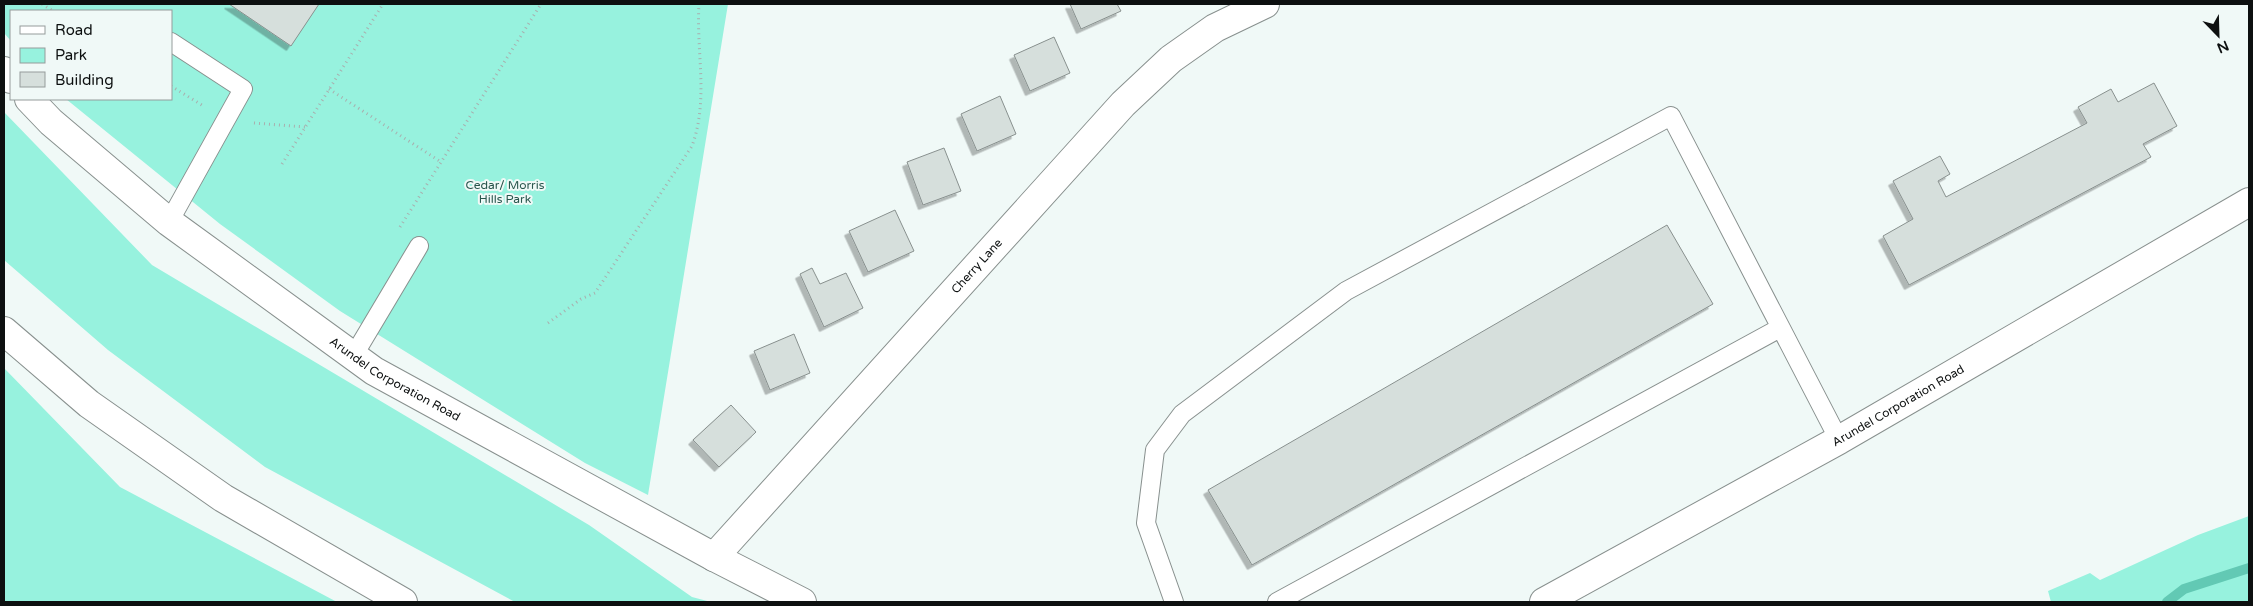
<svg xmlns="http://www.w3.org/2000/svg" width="2253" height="606" viewBox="0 0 2253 606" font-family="'Varela Round',sans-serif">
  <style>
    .green { fill: #97f2de }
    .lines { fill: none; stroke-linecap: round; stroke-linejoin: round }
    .stream { stroke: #62c9b4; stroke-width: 10 }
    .building { fill: #d6dfdc; stroke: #88908e; filter: url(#shadow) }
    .service-casing { stroke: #88908e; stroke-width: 20 }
    .minor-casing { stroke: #88908e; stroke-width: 30 }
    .tertiary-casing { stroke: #88908e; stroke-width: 30 }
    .motorway-casing { stroke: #88908e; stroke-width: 30 }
    .path { stroke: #a8afae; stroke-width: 3; stroke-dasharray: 1 4; stroke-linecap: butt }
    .service { stroke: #fff; stroke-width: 18 }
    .minor { stroke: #fff; stroke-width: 28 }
    .tertiary { stroke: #fff; stroke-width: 28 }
    .motorway { stroke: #fff; stroke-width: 28 }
    .labels { text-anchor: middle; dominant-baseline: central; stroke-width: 4; stroke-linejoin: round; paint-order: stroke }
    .park-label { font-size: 12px; fill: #29564d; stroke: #f0f9f7 }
    .street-label { font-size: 12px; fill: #0d1010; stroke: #f0f9f7 }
  </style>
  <defs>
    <filter id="shadow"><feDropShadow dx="-4.5" dy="4.5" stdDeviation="0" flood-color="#0004"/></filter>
  </defs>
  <rect width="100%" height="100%" fill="#f0f9f7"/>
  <path class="green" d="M4 4H728L648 495 585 463 340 311 220 224 66 99H171V11H11V41L4 33Z
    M4 112 152 265 589 525 692 597 711 602H515L265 467 108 350 4 260Z
    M4 368 120 487 337 602H4Z
    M2249 516V602H2051L2048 591 2090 573 2100 580 2198 535Z"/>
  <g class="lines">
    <path class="stream" d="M2167 602 2184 589 2249 568"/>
  </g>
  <path class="building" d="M229 4H319L291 46Z
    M1070 4H1117L1121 11 1081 29Z
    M1054 37 1070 73 1030 91 1014 55Z
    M2154 83 2177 126 2143 144 2151 157 1909 285 1883 236 1913 219 1893 181 1940 156 1950 174 1938 181 1946 197 2087 123 2078 107 2111 89 2118 102Z
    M1000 96 1016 134 977 151 961 114Z
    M944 148 961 191 923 205 907 162Z
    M895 210 914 251 868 272 849 231Z
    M1667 225 1713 304 1252 565 1208 490Z
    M812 268 820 284 846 273 863 308 824 327 800 274Z
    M794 334 810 373 770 390 754 351Z
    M731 405 756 432 719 467 693 440Z"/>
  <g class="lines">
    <defs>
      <path id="service" d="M169 222 243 89 171 42
        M354 355 419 246
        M1174 602 1146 523 1155 450 1182 414 1346 291 1671 116 1839 440
        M1277 602 1780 328"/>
      <g id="minor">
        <path d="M4 71 11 79"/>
        <path id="s1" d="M29 99 51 122 169 222 374 371 714 557 802 602"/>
        <path id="s2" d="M714 557 1123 104 1171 59 1215 28 1265 4"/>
      </g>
      <g id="tertiary">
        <path id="s3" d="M1544 602 1839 440 2249 202"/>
      </g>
      <path id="motorway" d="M4 331 89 404 223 498 403 602"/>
    </defs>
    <use href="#service" class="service-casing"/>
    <use href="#minor" class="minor-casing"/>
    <use href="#tertiary" class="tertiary-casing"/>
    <use href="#motorway" class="motorway-casing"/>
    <path class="path" d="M42 4 53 11
      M171 86 205 107
      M329 89 441 162
      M254 123 305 127
      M282 164 383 4
      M400 227 541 4
      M548 323 581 299 595 293 692 146C709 100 696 52 699 4"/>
    <use href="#service" class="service"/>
    <use href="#minor" class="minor"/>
    <use href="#tertiary" class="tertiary"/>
    <use href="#motorway" class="motorway"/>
  </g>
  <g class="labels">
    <g class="park-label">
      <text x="505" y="185">Cedar/ Morris<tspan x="505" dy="14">Hills Park</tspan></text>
    </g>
    <g class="street-label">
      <text stroke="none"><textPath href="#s2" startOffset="392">Cherry Lane</textPath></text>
      <text stroke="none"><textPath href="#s1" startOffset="462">Arundel Corporation Road</textPath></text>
      <text stroke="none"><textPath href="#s3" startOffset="405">Arundel Corporation Road</textPath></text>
    </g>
  </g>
  <rect width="2253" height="606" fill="none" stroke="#0d1010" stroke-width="10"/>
  <rect x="10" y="10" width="162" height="90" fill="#f0f9f7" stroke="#959c9b"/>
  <rect x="20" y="26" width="25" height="8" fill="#ffffff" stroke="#959c9b"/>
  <text x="55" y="35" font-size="15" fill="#0d1010">Road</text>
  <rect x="20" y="48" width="25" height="15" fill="#97f2de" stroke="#959c9b"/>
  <text x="55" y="60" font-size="15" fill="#0d1010">Park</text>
  <rect x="20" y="72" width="25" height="15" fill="#d6dfdc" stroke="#959c9b"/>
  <text x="55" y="85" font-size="15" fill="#0d1010">Building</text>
  <g transform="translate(2218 35) rotate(157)" stroke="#f0f9f7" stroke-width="4" paint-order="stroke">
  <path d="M0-4L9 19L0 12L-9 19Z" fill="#0d1010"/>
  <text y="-8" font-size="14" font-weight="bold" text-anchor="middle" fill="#0d1010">N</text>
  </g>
</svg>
